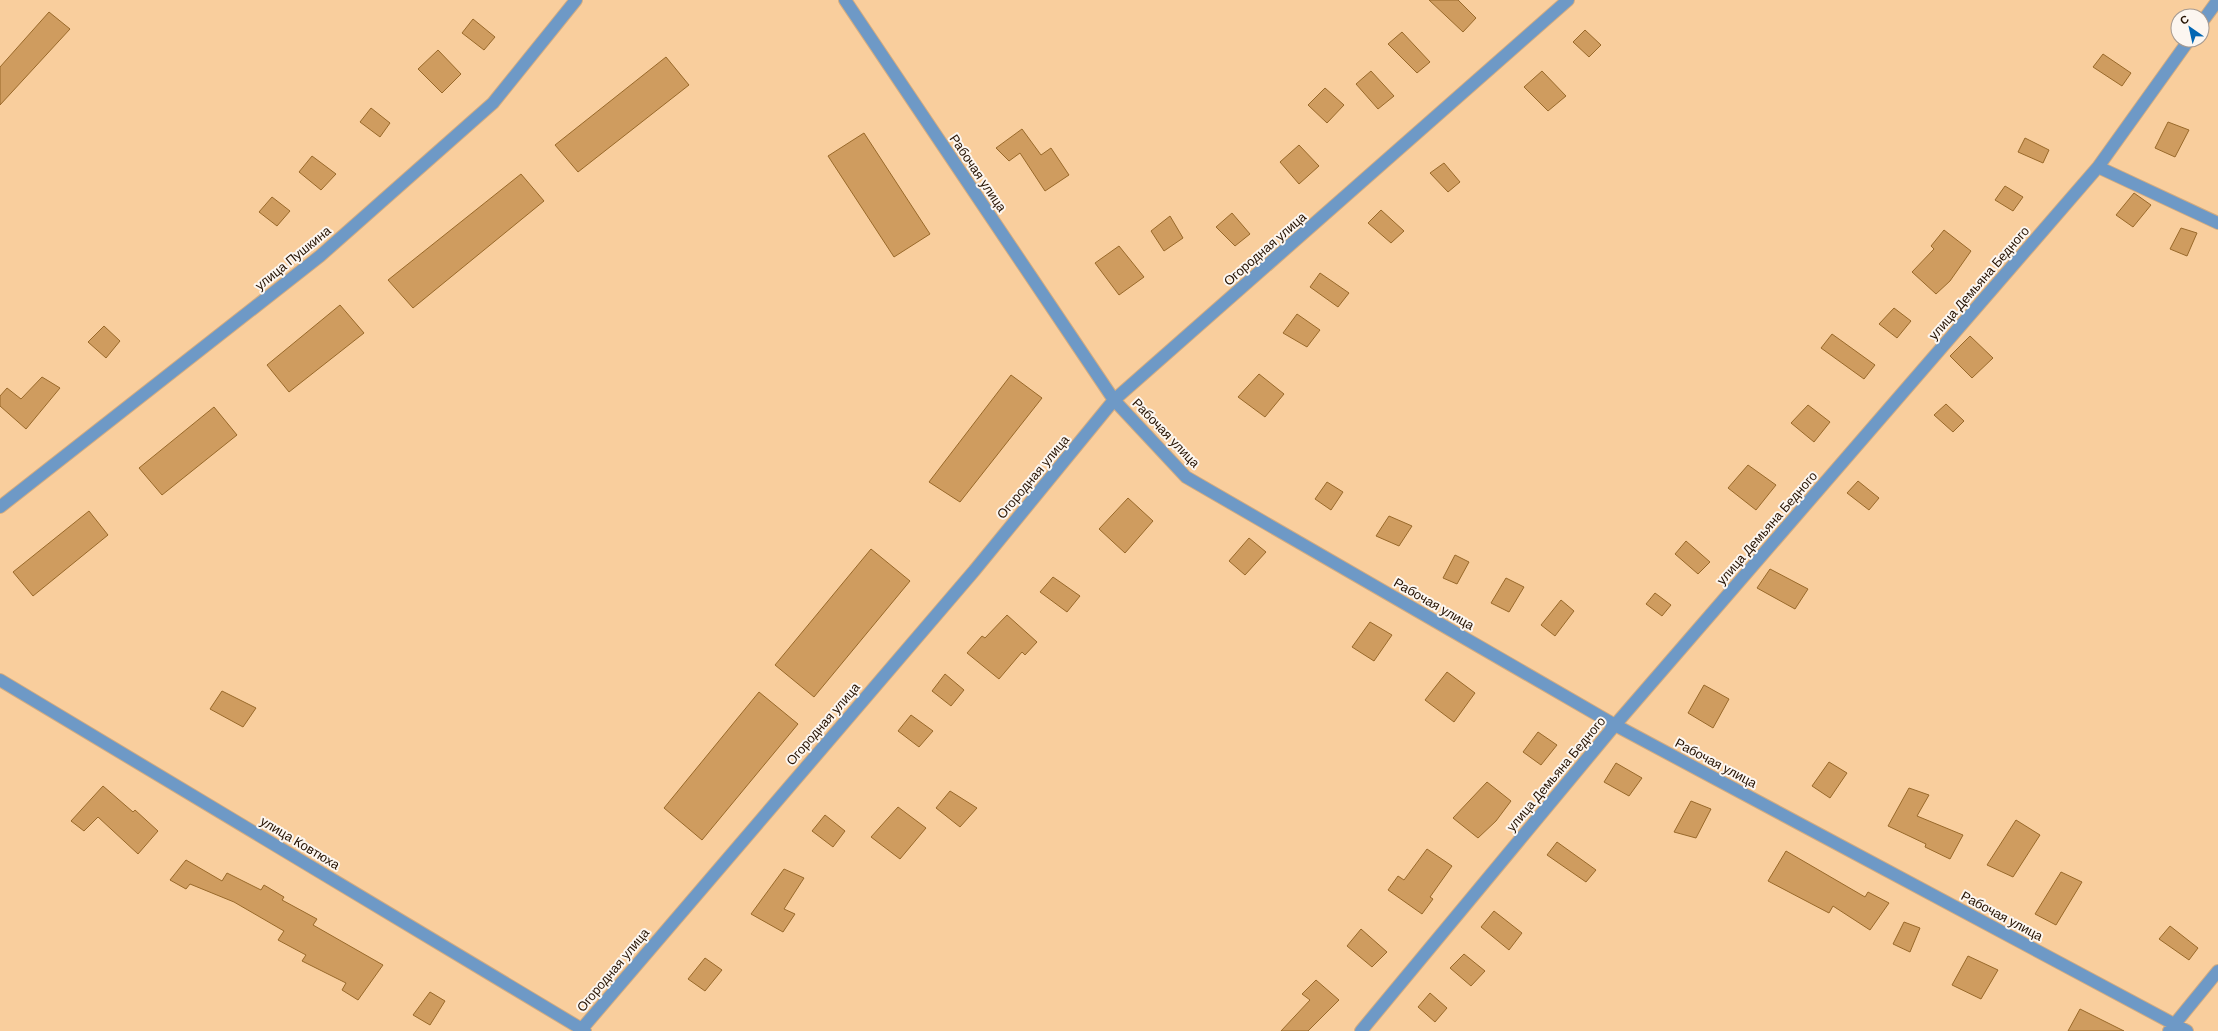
<svg xmlns="http://www.w3.org/2000/svg" width="2218" height="1031" viewBox="0 0 2218 1031" font-family="'DM Sans',sans-serif">
  <style>
    .building { fill: #cf9c5f; stroke: #99692a }
    .lines { fill: none; stroke-linecap: round; stroke-linejoin: round }
    .street-casing { stroke: #d3ac81; stroke-width: 14 }
    .street { stroke: #6e99c6; stroke-width: 12 }
    .labels { text-anchor: middle; dominant-baseline: central; stroke-width: 4; stroke-linejoin: round; paint-order: stroke }
    .street-label { font-size: 13px; fill: #241100; stroke: #fcf6f0 }
  </style>
  <rect width="100%" height="100%" fill="#f9ce9d"/>
  <path class="building" d="M1429 0H1458L1476 18 1463 32Z
    M49 12 70 29 0 105V67Z
    M473 19 495 37 484 50 462 33Z
    M1585 30 1601 45 1589 57 1573 42Z
    M1402 32 1430 62 1417 73 1388 44Z
    M438 50 461 74 442 93 418 69Z
    M2103 54 2131 73 2122 86 2093 67Z
    M666 57 689 85 578 172 555 145Z
    M1371 71 1394 96 1378 109 1356 84Z
    M1542 71 1566 96 1548 111 1524 87Z
    M1325 88 1344 105 1327 123 1308 105Z
    M371 108 390 123 380 137 360 122Z
    M2168 122 2189 130 2175 157 2155 148Z
    M1022 129 1041 155 1051 148 1069 175 1045 191 1020 153 1009 161 996 148Z
    M864 133 930 234 894 257 828 156Z
    M2025 138 2049 150 2043 163 2018 152Z
    M1299 145 1319 166 1299 184 1280 162Z
    M312 156 336 174 321 190 299 172Z
    M1444 163 1460 182 1448 192 1430 173Z
    M521 174 544 201 413 308 388 280Z
    M2005 186 2023 197 2013 211 1995 200Z
    M2134 193 2151 205 2133 227 2116 215Z
    M272 197 290 211 277 226 259 212Z
    M1381 210 1404 231 1391 243 1368 223Z
    M1232 213 1250 234 1235 246 1216 227Z
    M1170 216 1183 238 1164 251 1151 231Z
    M2181 228 2197 233 2187 256 2170 249Z
    M1944 230 1971 251 1950 281 1936 294 1912 272 1934 249 1931 246Z
    M1119 246 1144 277 1119 295 1095 263Z
    M1320 273 1349 293 1338 307 1310 287Z
    M340 305 364 333 289 392 267 365Z
    M1894 308 1911 321 1897 338 1879 324Z
    M1297 314 1320 330 1307 347 1283 333Z
    M104 326 120 341 106 358 88 342Z
    M1832 334 1875 365 1864 379 1821 348Z
    M1970 336 1993 358 1972 378 1950 356Z
    M1259 374 1284 394 1265 417 1238 397Z
    M1011 375 1042 398 960 502 929 482Z
    M42 377 60 388 26 429 0 406V396L7 388 21 399Z
    M1946 404 1964 421 1953 432 1934 415Z
    M1808 405 1830 422 1814 442 1791 423Z
    M214 407 237 435 162 495 139 468Z
    M1748 465 1776 485 1756 510 1728 488Z
    M1858 481 1879 498 1869 510 1847 493Z
    M1327 482 1343 492 1331 510 1315 499Z
    M1128 498 1153 521 1125 553 1099 529Z
    M89 511 108 535 33 596 13 572Z
    M1389 516 1412 526 1399 546 1376 536Z
    M1249 538 1266 552 1245 575 1229 561Z
    M1686 541 1710 562 1698 574 1675 554Z
    M871 549 910 581 814 697 775 665Z
    M1455 555 1469 562 1457 584 1443 578Z
    M1770 569 1808 589 1795 609 1757 588Z
    M1053 577 1080 596 1067 612 1040 592Z
    M1506 578 1524 587 1509 612 1491 603Z
    M1655 593 1671 605 1662 616 1646 604Z
    M1561 600 1574 611 1555 636 1541 625Z
    M1007 615 1037 642 1025 655 1022 652 999 679 967 653 982 636 985 638Z
    M1370 622 1392 635 1374 661 1352 647Z
    M1447 672 1475 693 1454 722 1425 700Z
    M945 674 964 690 951 706 932 691Z
    M1704 685 1729 699 1713 728 1688 713Z
    M222 691 256 708 243 727 210 709Z
    M759 692 798 724 702 840 664 808Z
    M911 715 933 731 919 747 898 731Z
    M1538 732 1557 745 1541 765 1523 752Z
    M1829 762 1847 773 1830 798 1812 786Z
    M1616 763 1642 778 1629 796 1604 782Z
    M1487 782 1511 801 1496 821 1478 838 1453 818Z
    M103 786 133 812 135 810 158 831 138 854 98 817 84 831 71 821Z
    M1909 788 1929 795 1917 816 1963 835 1950 859 1925 847 1926 844 1888 826Z
    M950 791 977 808 960 827 936 808Z
    M1691 801 1711 809 1696 838 1674 832Z
    M898 807 926 828 900 859 871 837Z
    M825 815 845 831 833 847 812 831Z
    M2016 820 2040 835 2013 877 1987 865Z
    M1557 842 1596 870 1586 882 1547 855Z
    M1427 849 1452 866 1430 897 1433 899 1422 914 1388 890 1398 876 1404 880Z
    M1786 851 1865 897 1868 892 1889 903 1870 930 1833 906 1829 913 1768 881Z
    M186 860 222 881 227 873 261 890 264 885 284 897 282 900 317 919 313 925 383 965 358 1000 342 990 346 983 302 961 306 955 278 940 284 931 234 902 190 884 186 889 170 880Z
    M784 869 804 878 784 909 795 914 783 932 751 914Z
    M2061 872 2082 882 2056 925 2035 914Z
    M1494 911 1522 933 1509 950 1481 927Z
    M1904 922 1920 928 1910 952 1893 944Z
    M2170 926 2198 948 2189 960 2159 939Z
    M1361 929 1387 952 1372 967 1347 946Z
    M1464 954 1485 971 1471 986 1450 968Z
    M1968 956 1998 970 1981 999 1952 985Z
    M705 958 722 970 705 991 688 979Z
    M1316 980 1339 1000 1308 1031H1281L1310 1000 1302 994Z
    M430 992 445 1001 430 1025 413 1015Z
    M1430 993 1447 1008 1435 1022 1418 1007Z
    M2080 1009 2124 1031H2068Z"/>
  <g class="lines">
    <defs>
      <path id="street" d="M845 0 1114 400 1186 477 1615 725 2187 1031
        M2202 22 2218 0
        M2098 167 2218 223
        M0 507 320 256 493 103 576 0
        M0 680 585 1031
        M580 1031 974 571 1114 400 1568 0
        M1361 1031 1615 725 2098 167 2189 40
        M2169 1031 2218 971"/>
    </defs>
    <use href="#street" class="street-casing"/>
    <use href="#street" class="street"/>
  </g>
  <g class="labels">
    <g class="street-label">
      <text transform="translate(978 173) rotate(56)">Рабочая улица</text>
      <text transform="translate(1265 249) rotate(-41)">Огородная улица</text>
      <text transform="translate(293 258) rotate(-39)">улица Пушкина</text>
      <text transform="translate(1979 283) rotate(-49)">улица Демьяна Бедного</text>
      <text transform="translate(1166 433) rotate(46)">Рабочая улица</text>
      <text transform="translate(1033 477) rotate(-50)">Огородная улица</text>
      <text transform="translate(1767 528) rotate(-49)">улица Демьяна Бедного</text>
      <text transform="translate(1434 604) rotate(30)">Рабочая улица</text>
      <text transform="translate(823 724) rotate(-49)">Огородная улица</text>
      <text transform="translate(1716 763) rotate(28)">Рабочая улица</text>
      <text transform="translate(1556 774) rotate(-50)">улица Демьяна Бедного</text>
      <text transform="translate(300 843) rotate(31)">улица Ковтюха</text>
      <text transform="translate(2002 916) rotate(28)">Рабочая улица</text>
      <text transform="translate(613 970) rotate(-50)">Огородная улица</text>
    </g>
  </g>
  <g transform="translate(2190 28) rotate(326)"><circle r="19" fill="#fcf6f0" stroke="#a69a90"/>
  <path d="M0-3L7 15L0 10L-7 15Z" fill="#0367b3"/>
  <text y="-6" font-size="11" font-weight="bold" text-anchor="middle" fill="#241100">С</text>
  </g>
</svg>
